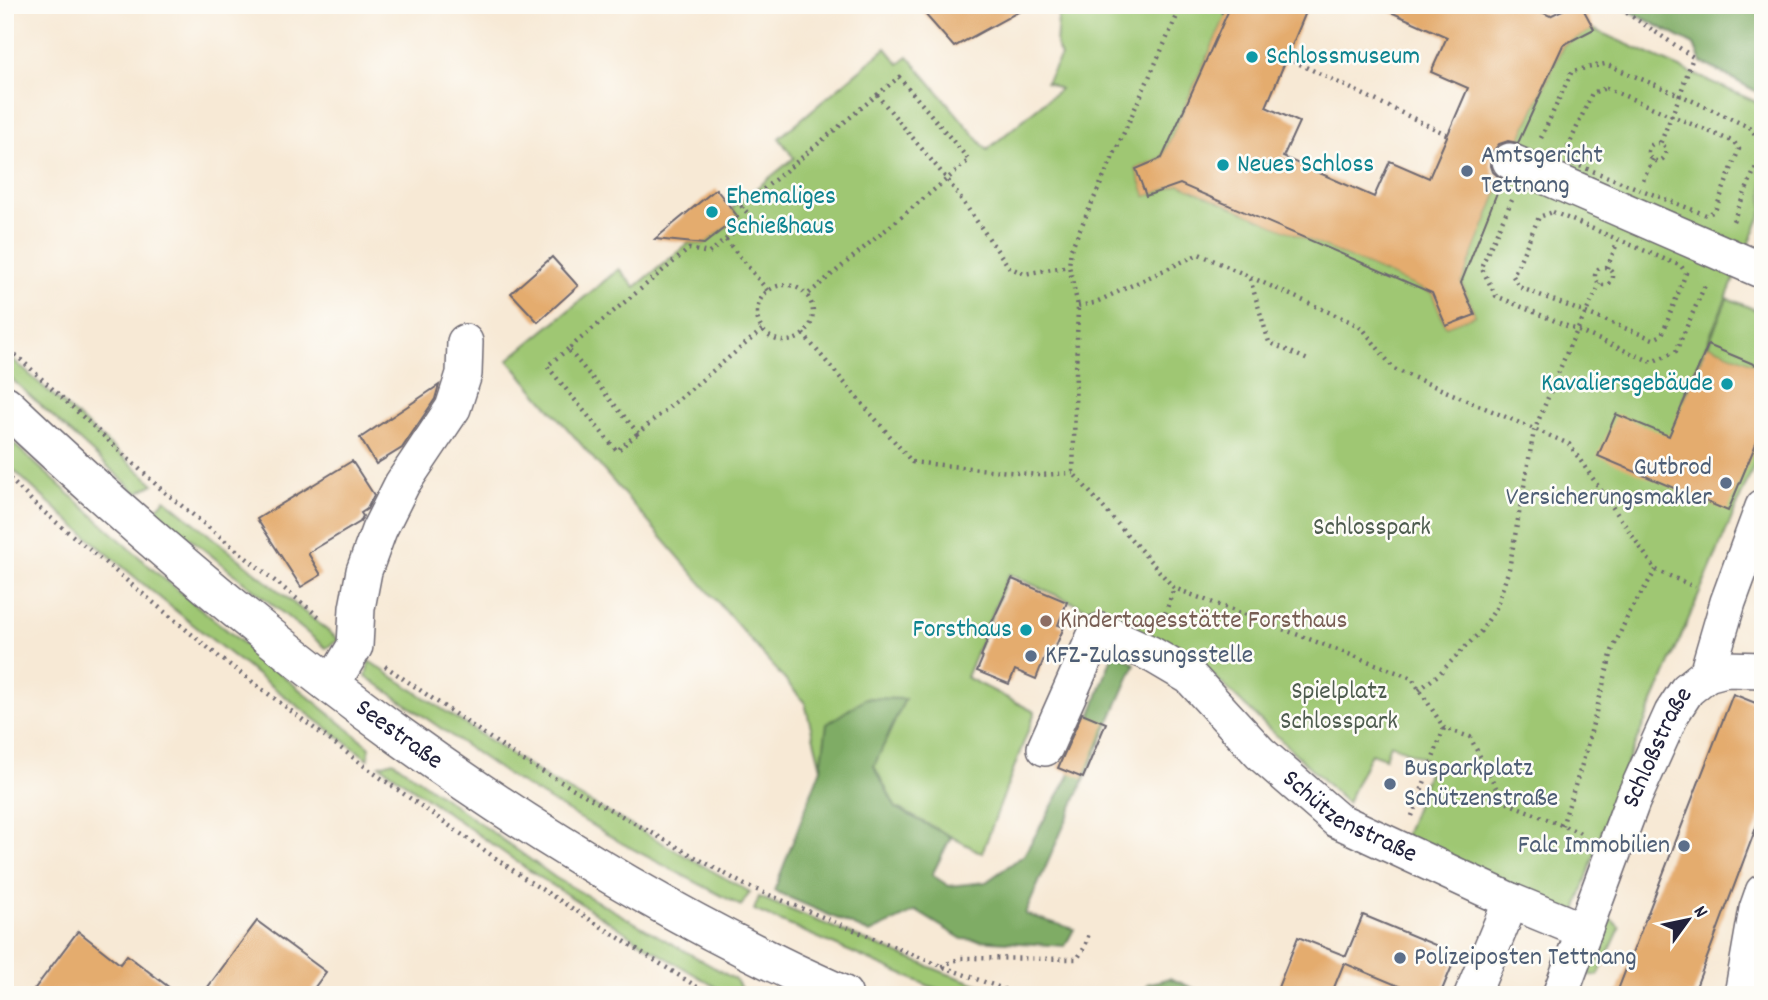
<svg xmlns="http://www.w3.org/2000/svg" width="1768" height="1000" viewBox="0 0 1768 1000" font-family="Dekko,sans-serif">
  <style>
    .green { fill: #9fc773; stroke: #607457; stroke-width: 2 }
    .forest { fill: #7fac65; stroke: #506750; stroke-width: 2 }
    .building { fill: #e4ac6e }
    .lines { fill: none; stroke-linecap: round; stroke-linejoin: round }
    .minor-casing { stroke: #6d6871; stroke-width: 38 }
    .major-casing { stroke: #6d6871; stroke-width: 41 }
    .path { stroke: #6d6871; stroke-width: 4.5; stroke-dasharray: 2 5; stroke-linecap: butt }
    .minor { stroke: #fff; stroke-width: 35 }
    .major { stroke: #fff; stroke-width: 38 }
    .culture-dot { fill: #0f9aa8; stroke: #fdfcf7; stroke-width: 2.5 }
    .service-dot { fill: #5c6f8a; stroke: #fdfcf7; stroke-width: 2.5 }
    .education-dot { fill: #8d6e63; stroke: #fdfcf7; stroke-width: 2.5 }
    .labels { text-anchor: middle; dominant-baseline: central; stroke-width: 5; stroke-linejoin: round; paint-order: stroke }
    .culture-label { font-size: 26px; fill: #0d838f; stroke: #fdfcf7; text-anchor: start }
    .service-label { font-size: 26px; fill: #4e5e75; stroke: #fdfcf7; text-anchor: start }
    .park-label { font-size: 26px; fill: #4e5c4f; stroke: #fdfcf7 }
    .education-label { font-size: 26px; fill: #785e54; stroke: #fdfcf7; text-anchor: start }
    .street-label { font-size: 26px; fill: #22223b; stroke: #fdfcf7 }
  </style>
  <rect width="100%" height="100%" fill="#fdfcf7"/>
  <filter id="ink" filterUnits="userSpaceOnUse"><feTurbulence type="fractalNoise" baseFrequency=".0143" numOctaves="2"/><feDisplacementMap in="SourceGraphic" scale="14" xChannelSelector="R" yChannelSelector="G"/><feConvolveMatrix kernelMatrix="1 2 1 2 8 2 1 2 1" color-interpolation-filters="sRGB"/></filter>
  <filter id="wash" filterUnits="userSpaceOnUse"><feTurbulence type="fractalNoise" baseFrequency=".00686" numOctaves="4" result="noise"/><feDisplacementMap in="SourceGraphic" scale="28" xChannelSelector="R" yChannelSelector="G"/><feGaussianBlur stdDeviation="1.57" result="paint"/><feColorMatrix in="noise" values="0 0 0 0 0 0 0 0 0 0 0 0 0 0 0 0 0 1.4 0 .05"/><feComposite in="paint" operator="in"/></filter>
  <g filter="url(#wash)">
    <rect width="100%" height="100%" fill="#f7e9d5"/>
    <path class="green" d="M1059 5H1231L1162 158 1136 169 1146 196 1180 184 1432 293 1446 326 1475 315 1461 283 1510 161 1563 45 1593 29 1763 105V211L1683 400 1760 433 1762 447 1614 794 1575 914 1403 841 1432 762 1390 744 1385 758 1371 753 1347 803 1193 656 1009 574 966 677 1035 712 982 853 821 768 805 703 508 360 619 269 635 287 689 243 704 244 738 217 732 208 794 158 779 138 886 48 899 64 908 56 987 150 1060 89 1046 82 1061 56 1056 45Z
      M1727 298 1763 313V368L1708 345Z
      M5 351 21 367 154 484 137 493 5 373Z
      M5 436 157 573 370 747 368 759C242 665 119 570 5 462Z
      M165 499 339 640 326 648 155 510Z
      M369 661 550 780 750 892 741 906 623 844 509 776 366 676Z
      M393 761 556 878 736 980 745 995H729L650 948 527 869 380 765Z
      M759 897 945 973 1009 995H957L929 986 754 910Z
      M1607 915 1620 928 1598 976 1584 974Z"/>
    <path class="forest" d="M1618 5H1763V95L1701 62 1694 45Z
      M1114 651 1135 664 1025 914 1074 929 1065 946 962 939 916 911 870 933 774 891 821 768 827 724 866 698 905 699 874 766 896 808 951 837 932 875 949 886 986 882 1024 855 1068 778Z
      M1170 978 1208 995H1145L1147 984Z"/>
    <g id="blocks">
      <path class="building" d="M917 5H1031L954 47Z
        M1231 5H1309L1266 107 1299 122 1283 157 1374 197 1390 161 1429 178 1468 88 1431 72 1447 37 1375 5H1527L1550 16 1573 5H1581L1594 29 1563 45 1518 143 1508 141 1499 144 1491 154 1490 163 1493 172 1502 180 1461 283 1475 315 1446 326 1432 293 1180 184 1146 196 1136 169 1162 158Z
        M716 189 738 217 704 244 655 239Z
        M552 257 578 286 538 322 511 293Z
        M1708 345 1763 368V427L1728 511 1598 456 1616 414 1669 436Z
        M439 385 435 399 402 448 376 464 360 438Z
        M352 461 374 495 367 509 361 513 363 516 360 522 308 553 321 575 301 587 257 519Z
        M1012 579 1067 602 1058 625 1064 627 1053 653 1047 651 1036 679 1015 670 1009 684 977 671 983 657 981 656 990 634 987 633Z
        M1733 694 1763 706V809L1693 995H1616Z
        M1082 713 1106 723 1083 778 1058 768Z
        M1363 915 1457 954 1440 995H1420L1344 963 1331 995H1275L1298 937 1346 956Z
        M257 921 326 972 309 995H202Z
        M78 931 120 964 127 955 179 995H30Z"/>
    </g>
  </g>
  <g filter="url(#ink)">
    <use href="#blocks" fill-opacity="0" stroke="#6d6871" stroke-width="2"/>
    <g class="lines">
      <defs>
        <g id="minor">
          <path d="M1510 161 1763 271"/>
          <path d="M1707 674 1726 669 1763 670"/>
          <path d="M332 684 355 646 357 608 364 571 379 530 402 484 453 408 464 374 465 342"/>
          <path id="s1" d="M1045 748 1096 633 1101 631 1151 654 1190 677 1260 753 1337 820 1511 901 1584 931"/>
          <path d="M1472 995 1511 901"/>
          <path id="s2" d="M1560 995 1632 802 1672 713 1687 690 1707 674 1728 602 1763 507"/>
          <path d="M1742 995 1757 909 1763 892"/>
        </g>
        <g id="major">
          <path id="s3" d="M5 405C252 639 530 856 843 995"/>
        </g>
      </defs>
      <use href="#minor" class="minor-casing"/>
      <use href="#major" class="major-casing"/>
      <path class="path" d="M1182 5 1071 249 1069 266 1078 306 1073 473 1174 588 1412 678 1444 728 1470 737 1503 801 1583 834
        M1201 5 1227 13
        M1615 5 1693 57 1680 95 1751 128 1763 147
        M1287 58 1448 135
        M1606 88 1734 142 1739 149 1715 211 1706 215 1572 163 1566 152 1592 93Z
        M877 95 899 77 969 160 947 179 1009 267 1024 274 1069 266
        M1541 138 1572 71 1605 64 1680 95 1660 144
        M1648 152a9 9 0 1 1 18 0a9 9 0 1 1-18 0Z
        M1643 180 1653 159
        M1512 200 1481 267 1496 296 1652 362 1676 351 1706 283
        M1553 212 1681 266 1686 273 1662 335 1653 339 1519 287 1513 276 1539 217Z
        M1733 221 1763 150
        M726 240 768 291
        M1595 276a9 9 0 1 1 18 0a9 9 0 1 1-18 0Z
        M1607 268 1616 246
        M1250 279 1269 342 1308 360
        M757 313a28 28 0 1 1 56 0a28 28 0 1 1-56 0Z
        M1078 306 1094 303 1199 254 1351 322 1363 329 1394 369 1569 444 1656 570 1695 587
        M762 330 638 433 568 349 689 249 709 253 752 218 742 207 877 95 947 179 807 295
        M803 334 912 462 1038 475 1073 473
        M5 345 161 489 322 619
        M568 349 547 366 617 451 638 433
        M5 474 39 508 218 656 371 771 527 880 710 995
        M1163 620 1174 588
        M385 666 522 760 745 885 941 966 1020 995
        M1419 690 1439 674 1481 631 1496 608 1509 569 1534 431 1570 345 1600 284
        M1412 816 1444 728
        M1562 826 1584 758 1612 651 1629 613 1656 570
        M942 966 961 958 1077 959 1085 947 1089 933"/>
      <use href="#minor" class="minor"/>
      <use href="#major" class="major"/>
    </g>
  </g>
  <g class="culture-dot">
    <circle cx="1252" cy="57" r="7"/>
    <circle cx="1223" cy="165" r="7"/>
    <circle cx="712" cy="212" r="7"/>
    <circle cx="1727" cy="384" r="7"/>
    <circle cx="1026" cy="630" r="7"/>
  </g>
  <g class="service-dot">
    <circle cx="1467" cy="171" r="7"/>
    <circle cx="1726" cy="483" r="7"/>
    <circle cx="1031" cy="656" r="7"/>
    <circle cx="1390" cy="784" r="7"/>
    <circle cx="1684" cy="846" r="7"/>
    <circle cx="1400" cy="958" r="7"/>
  </g>
  <circle class="education-dot" cx="1046" cy="621" r="7"/>
  <g class="labels">
    <g class="culture-label">
      <text x="1266" y="57">Schlossmuseum</text>
      <text x="1237" y="165">Neues Schloss</text>
      <text x="726" y="197">Ehemaliges<tspan x="726" dy="30">Schießhaus</tspan></text>
      <text x="1713" y="384" text-anchor="end">Kavaliersgebäude</text>
      <text x="1012" y="630" text-anchor="end">Forsthaus</text>
    </g>
    <g class="service-label">
      <text x="1481" y="156">Amtsgericht<tspan x="1481" dy="30">Tettnang</tspan></text>
      <text x="1712" y="468" text-anchor="end">Gutbrod<tspan x="1712" dy="30">Versicherungsmakler</tspan></text>
      <text x="1045" y="656">KFZ-Zulassungsstelle</text>
      <text x="1404" y="769">Busparkplatz<tspan x="1404" dy="30">Schützenstraße</tspan></text>
      <text x="1670" y="846" text-anchor="end">Falc Immobilien</text>
      <text x="1414" y="958">Polizeiposten Tettnang</text>
    </g>
    <g class="park-label">
      <text x="1372" y="528">Schlosspark</text>
      <text x="1339" y="692">Spielplatz<tspan x="1339" dy="30">Schlosspark</tspan></text>
    </g>
    <g class="education-label">
      <text x="1060" y="621">Kindertagesstätte Forsthaus</text>
    </g>
    <g class="street-label">
      <text stroke="none"><textPath href="#s3" startOffset="514">Seestraße</textPath></text>
      <text stroke="none"><textPath href="#s2" startOffset="266">Schloßstraße</textPath></text>
      <text stroke="none"><textPath href="#s1" startOffset="446">Schützenstraße</textPath></text>
    </g>
  </g>
  <rect width="1768" height="1000" fill="none" stroke="#fdfcf7" stroke-width="28"/>
  <g transform="translate(1688 920) rotate(57)" stroke="#fdfcf7" stroke-width="5" paint-order="stroke">
  <path d="M0-5L12 26L0 18L-12 26Z" fill="#22223b"/>
  <text y="-10" font-size="19" font-weight="bold" text-anchor="middle" fill="#22223b">N</text>
  </g>
</svg>
